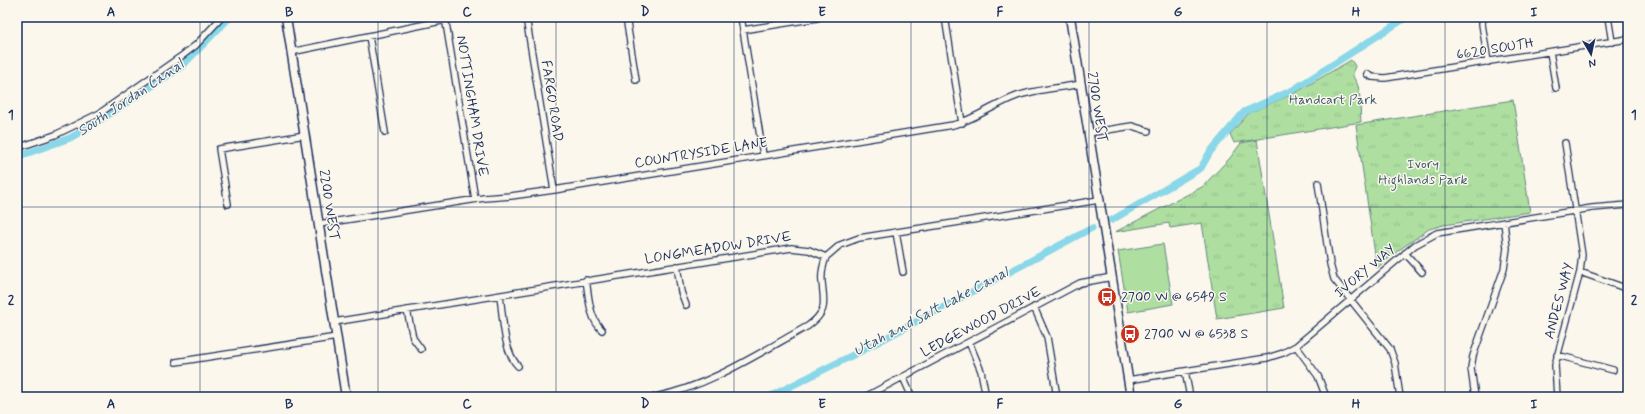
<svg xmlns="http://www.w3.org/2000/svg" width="1645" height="414" viewBox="0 0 1645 414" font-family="Mynerve,sans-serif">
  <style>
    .grass { fill: #aedfa0; stroke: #64877f }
    .park { fill: url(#park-tufts); stroke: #64877f }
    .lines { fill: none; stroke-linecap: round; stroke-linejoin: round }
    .canal { stroke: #89d7e8; stroke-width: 7 }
    .street-casing { stroke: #1b2f5e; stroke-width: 8 }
    .secondary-casing { stroke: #1b2f5e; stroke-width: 11 }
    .street { stroke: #fbf7ec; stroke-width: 5.5 }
    .secondary { stroke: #fbf7ec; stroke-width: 8 }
    .grid { fill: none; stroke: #1b2f5e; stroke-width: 1; stroke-opacity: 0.55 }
    .labels { text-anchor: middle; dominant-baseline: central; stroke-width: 3; stroke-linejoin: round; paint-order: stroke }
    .street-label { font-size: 14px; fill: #1b2f5e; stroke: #fbf7ec }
    .park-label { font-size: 14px; fill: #405b6e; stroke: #fbf7ec }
    .poi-label { font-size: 14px; fill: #1b2f5e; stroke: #fbf7ec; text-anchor: start }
    .water-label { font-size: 15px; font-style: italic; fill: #365980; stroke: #fbf7ec }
    .neatline { fill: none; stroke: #1b2f5e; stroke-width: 1.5 }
    .grid-label { font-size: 13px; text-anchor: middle; font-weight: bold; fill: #1b2f5e }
  </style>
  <defs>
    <pattern id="park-tufts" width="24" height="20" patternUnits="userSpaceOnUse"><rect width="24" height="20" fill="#aedfa0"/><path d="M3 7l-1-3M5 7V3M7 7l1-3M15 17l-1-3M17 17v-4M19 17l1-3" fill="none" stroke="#95c08c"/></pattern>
  </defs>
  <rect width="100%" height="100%" fill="#fbf7ec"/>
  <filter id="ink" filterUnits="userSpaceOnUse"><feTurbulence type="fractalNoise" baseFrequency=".025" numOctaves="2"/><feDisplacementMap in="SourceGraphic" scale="8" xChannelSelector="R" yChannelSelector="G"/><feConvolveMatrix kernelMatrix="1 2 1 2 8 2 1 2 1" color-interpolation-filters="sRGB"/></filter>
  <g filter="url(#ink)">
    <path class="grass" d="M1163 244 1173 304 1128 312 1118 251Z"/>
    <path class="park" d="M1351 60 1355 66C1350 78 1355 77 1358 86 1361 97 1360 111 1361 122L1234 143 1230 134 1249 113 1295 93Z
      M1513 100 1530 212 1444 225 1429 229 1399 250 1377 268 1356 125Z
      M1257 140 1284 308 1217 319 1202 223 1170 228 1169 223 1115 232 1202 187 1230 158 1241 143Z"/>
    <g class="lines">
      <path class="canal" d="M17 157 70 138 91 126 181 67 230 17
        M1112 220 1201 168 1210 152 1244 112 1293 90 1407 17
        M769 397 865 349 1092 228"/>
      <defs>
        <path id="street" d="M445 17 475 199
          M526 17 554 190
          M626 17 636 80
          M741 17 763 155
          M945 17 962 123
          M1483 17 1482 24 1488 62
          M1608 17 1612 42
          M743 30 817 18
          M369 36 385 132
          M291 52 446 20
          M1550 52 1556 88
          M1367 74 1372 77 1385 78 1628 39
          M1088 133 1132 126 1148 131
          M17 148 55 135 100 113 183 55 196 45 222 17
          M1318 183 1330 264 1334 279 1390 349 1395 363 1400 397
          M228 204 219 149 305 135
          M319 224 484 198 511 196 554 190 953 125C976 119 995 104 1017 96 1037 89 1060 88 1081 84
          M896 232 903 272
          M1405 253 1422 272
          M677 266 681 292 686 305
          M1580 272 1628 289
          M586 280C589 297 589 318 602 330
          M500 296C503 316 503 351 518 366
          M1034 307 1047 337 1057 397
          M407 310 413 338 421 349
          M334 322 791 248 809 250 826 257 840 245 859 238 1099 200
          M969 342 981 371 986 397
          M1296 346 1318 376 1326 397
          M1557 355 1613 370
          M176 362 337 337
          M1185 371 1190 397
          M903 377 912 397
          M1128 380 1267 358 1283 353 1296 346 1415 245 1437 233 1592 208 1628 205
          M655 397C710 386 759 353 808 326 828 311 824 304 822 282 821 273 823 265 826 257
          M865 397 1080 283 1112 277
          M1475 397 1471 368 1473 356 1504 269 1507 248 1504 222
          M1557 397 1555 365 1580 272 1582 255 1565 143"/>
        <path id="secondary" d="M286 17 346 397
          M1070 17 1131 397"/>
      </defs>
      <use href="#street" class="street-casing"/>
      <use href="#secondary" class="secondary-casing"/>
      <use href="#street" class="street"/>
      <use href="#secondary" class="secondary"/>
    </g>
  </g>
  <path class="grid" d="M200 17V397M378 17V397M556 17V397M734 17V397M911 17V397M1089 17V397M1267 17V397M1445 17V397M17 207H1628"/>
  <defs>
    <symbol id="bus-disc" viewBox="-11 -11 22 22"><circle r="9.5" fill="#c8321e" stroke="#fbf7ec"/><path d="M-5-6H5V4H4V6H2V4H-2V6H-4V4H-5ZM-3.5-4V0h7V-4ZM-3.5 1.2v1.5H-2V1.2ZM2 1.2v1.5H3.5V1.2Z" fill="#fff"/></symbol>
  </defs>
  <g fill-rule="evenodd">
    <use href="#bus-disc" x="1096" y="286" width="22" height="22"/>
    <use href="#bus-disc" x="1119" y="323" width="22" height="22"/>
  </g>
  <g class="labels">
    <g class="street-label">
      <text transform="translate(1495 49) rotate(-9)">6620 SOUTH</text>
      <text transform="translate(552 101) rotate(81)">FARGO ROAD</text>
      <text transform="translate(472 106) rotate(81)">NOTTINGHAM DRIVE</text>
      <text transform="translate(1097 107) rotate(81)">2700 WEST</text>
      <text transform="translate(701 153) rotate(-9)">COUNTRYSIDE LANE</text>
      <text transform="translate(329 205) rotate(81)">2200 WEST</text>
      <text transform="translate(718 248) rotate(-9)">LONGMEADOW DRIVE</text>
      <text transform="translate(1365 271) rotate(-40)">IVORY WAY</text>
      <text transform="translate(1559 301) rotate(-75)">ANDES WAY</text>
      <text transform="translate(981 322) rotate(-28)">LEDGEWOOD DRIVE</text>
    </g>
    <g class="park-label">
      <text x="1333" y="100">Handcart Park</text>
      <text x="1423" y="164">Ivory<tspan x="1423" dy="16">Highlands Park</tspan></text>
    </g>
    <g class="poi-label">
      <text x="1121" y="297">2700 W @ 6549 S</text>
      <text x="1144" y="334">2700 W @ 6538 S</text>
    </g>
    <g class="water-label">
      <text transform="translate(131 98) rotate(-34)">South Jordan Canal</text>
      <text transform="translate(931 312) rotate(-28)">Utah and Salt Lake Canal</text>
    </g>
  </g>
  <rect width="1645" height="414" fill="none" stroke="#fbf7ec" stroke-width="44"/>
  <g transform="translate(1591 54) rotate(171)" stroke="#fbf7ec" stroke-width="3" paint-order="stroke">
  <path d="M0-3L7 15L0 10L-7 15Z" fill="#1b2f5e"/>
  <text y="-6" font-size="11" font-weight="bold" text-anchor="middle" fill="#1b2f5e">N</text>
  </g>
  <rect x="22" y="22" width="1601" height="370" class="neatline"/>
  <g class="grid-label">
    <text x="111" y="16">A</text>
    <text x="289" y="16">B</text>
    <text x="467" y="16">C</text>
    <text x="645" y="16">D</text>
    <text x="822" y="16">E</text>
    <text x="1000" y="16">F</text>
    <text x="1178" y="16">G</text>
    <text x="1356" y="16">H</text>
    <text x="1534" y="16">I</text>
    <text x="11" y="119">1</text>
    <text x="1634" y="119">1</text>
    <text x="11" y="304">2</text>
    <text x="1634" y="304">2</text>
    <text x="111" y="408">A</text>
    <text x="289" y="408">B</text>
    <text x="467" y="408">C</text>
    <text x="645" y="408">D</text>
    <text x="822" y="408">E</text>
    <text x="1000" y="408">F</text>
    <text x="1178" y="408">G</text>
    <text x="1356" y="408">H</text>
    <text x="1534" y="408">I</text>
  </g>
</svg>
